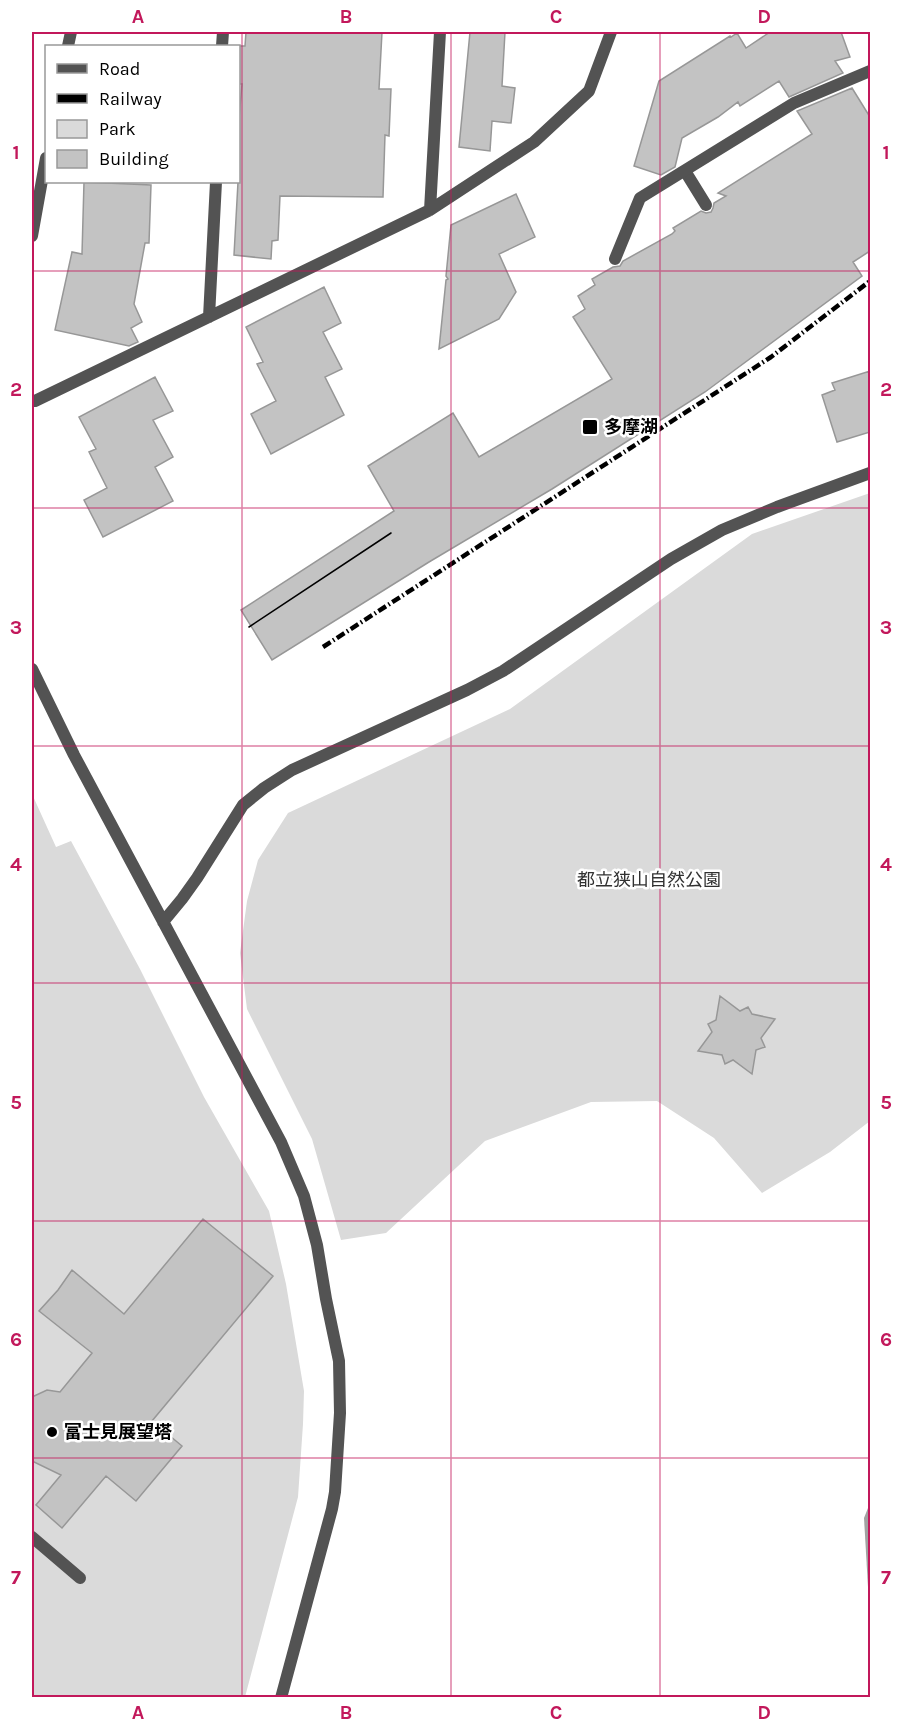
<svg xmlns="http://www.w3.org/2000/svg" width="902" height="1729" viewBox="0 0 902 1729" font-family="Karla,'Noto Sans JP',sans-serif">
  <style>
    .green { fill: #dadada }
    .water { fill: #a1a1a1 }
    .building { fill: #c3c3c3; stroke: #979797; stroke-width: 1.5 }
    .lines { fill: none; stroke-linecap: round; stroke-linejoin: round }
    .service { stroke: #535353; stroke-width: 12 }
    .pedestrian { stroke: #535353; stroke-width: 12 }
    .minor { stroke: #535353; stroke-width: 12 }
    .tertiary { stroke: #535353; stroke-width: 12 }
    .tram { stroke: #000; stroke-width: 1.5 }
    .rail { stroke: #000; stroke-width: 4.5; stroke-dasharray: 9 3 1.5 3; stroke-linecap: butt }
    .grid { fill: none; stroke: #c2185b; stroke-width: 1.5; stroke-opacity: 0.55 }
    .poi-dot { fill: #000; stroke: #fff; stroke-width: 2 }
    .labels { text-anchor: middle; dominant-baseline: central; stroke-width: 5; stroke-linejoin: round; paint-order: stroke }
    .poi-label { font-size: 18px; font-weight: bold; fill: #000; stroke: #fff; text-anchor: start }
    .park-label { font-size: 18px; fill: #313131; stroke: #fff }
    .neatline { fill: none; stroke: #c2185b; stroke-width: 2 }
    .grid-label { font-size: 20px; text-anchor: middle; font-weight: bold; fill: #c2185b }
  </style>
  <rect width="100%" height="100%" fill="#fff"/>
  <path class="green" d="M870 493V1121L830 1152 762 1193 714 1138 657 1101 591 1102 485 1141 386 1233 341 1240 312 1139 247 1009 240 953 247 901 258 860 288 813 510 709 752 534Z
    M32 794 56 847 71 841 140 969 204 1097 269 1211 286 1284 304 1391 303 1424 298 1497 245 1697H32Z"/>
  <path class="water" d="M870 1503V1622L864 1518Z"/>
  <path class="building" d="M246 32H382L379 89H391L389 136 385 135 383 197 280 196 278 240 272 241 271 259 234 255 238 182V130L242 84H238V46H245Z
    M470 32H505L502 86 515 88 511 123 492 121 490 151 459 147Z
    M770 32H841L850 57 835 61 843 73 789 97 779 81 740 106 738 102 718 117 682 138 675 167 661 175 634 166 659 81 730 36 731 37 737 33 746 48Z
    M852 88 870 117V251L853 262 862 276 705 392 552 489 429 562 272 660 241 610 394 511 368 466 453 413 479 457 612 379 573 317 585 309 578 296 595 285 592 279 613 267 620 266 623 261 672 234 675 231 673 228 701 211 706 213 711 212 713 208 714 203 726 196 718 193 812 134 797 111Z
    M84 182 151 185 149 243H145L134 304 142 322 131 328 138 342 129 346 55 330 72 252 82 254Z
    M516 194 535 237 499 254 516 292 499 319 439 349 446 280 448 279 446 276 451 225Z
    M324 287 341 323 323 332 342 369 325 377 344 415 271 454 251 414 276 401 257 364 263 362 246 327Z
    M870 371V432L837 442 822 395 835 390 832 383Z
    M155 377 173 411 153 420 173 457 155 467 173 501 103 537 84 500 107 488 89 452 96 449 79 417Z
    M720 996 740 1011 748 1007 752 1014 775 1019 761 1038 765 1047 756 1050 752 1074 733 1060 725 1064 722 1055 698 1051 712 1032 708 1024 716 1020Z
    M203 1219 273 1276 152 1421 182 1446 136 1501 106 1476 62 1528 36 1505 61 1475 32 1461V1397L47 1390 60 1392 92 1353 39 1311 58 1290 72 1270 124 1314Z"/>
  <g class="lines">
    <path class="service" d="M685 171 706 205"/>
    <path class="pedestrian" d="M32 1537 80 1578"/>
    <path class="minor" d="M222 46 223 32
      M430 210 440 32
      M615 259 640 198 794 103 870 71
      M209 317 216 182
      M35 401 430 210 534 142 589 91 611 32"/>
    <path class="tertiary" d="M68 46 71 32
      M32 236 46 158
      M32 669 74 755 281 1142 304 1196 317 1245 326 1299 339 1361 340 1413 335 1492 332 1509 281 1698
      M163 922 182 899 197 878 243 805 264 788 292 770 467 690 503 671 671 559 722 530 777 507 870 473"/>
    <path class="tram" d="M249 627 391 533"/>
    <path class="rail" d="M323 647 771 357 870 281"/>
  </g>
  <path class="grid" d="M242 32V1698M451 32V1698M660 32V1698M32 271H870M32 508H870M32 746H870M32 983H870M32 1221H870M32 1458H870"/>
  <g class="poi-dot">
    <rect x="582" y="419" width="16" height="16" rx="3"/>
    <circle cx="52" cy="1432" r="6"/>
  </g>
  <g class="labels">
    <g class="poi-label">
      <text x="604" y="427">多摩湖</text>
      <text x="64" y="1432">富士見展望塔</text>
    </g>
    <g class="park-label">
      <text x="649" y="880">都立狭山自然公園</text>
    </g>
  </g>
  <rect width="902" height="1729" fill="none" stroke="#ffffff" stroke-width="66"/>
  <rect x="45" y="45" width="195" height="138" fill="#ffffff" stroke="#999999" stroke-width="1.5"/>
  <rect x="57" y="64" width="30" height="9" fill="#535353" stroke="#999999" stroke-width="1.5"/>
  <text x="99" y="75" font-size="18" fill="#000000">Road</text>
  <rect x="57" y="94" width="30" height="9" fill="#000000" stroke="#999999" stroke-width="1.5"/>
  <text x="99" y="105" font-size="18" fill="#000000">Railway</text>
  <rect x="57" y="120" width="30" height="18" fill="#dadada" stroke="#999999" stroke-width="1.5"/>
  <text x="99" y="135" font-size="18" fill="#000000">Park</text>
  <rect x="57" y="150" width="30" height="18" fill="#c3c3c3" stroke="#999999" stroke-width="1.5"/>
  <text x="99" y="165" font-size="18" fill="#000000">Building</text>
  <rect x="33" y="33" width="836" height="1663" class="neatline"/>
  <g class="grid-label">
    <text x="138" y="23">A</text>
    <text x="346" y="23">B</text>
    <text x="556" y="23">C</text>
    <text x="764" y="23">D</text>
    <text x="16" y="159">1</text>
    <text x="886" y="159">1</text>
    <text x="16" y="396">2</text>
    <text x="886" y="396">2</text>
    <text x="16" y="634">3</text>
    <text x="886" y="634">3</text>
    <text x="16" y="871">4</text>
    <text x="886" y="871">4</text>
    <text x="16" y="1109">5</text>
    <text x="886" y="1109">5</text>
    <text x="16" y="1346">6</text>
    <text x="886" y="1346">6</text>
    <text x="16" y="1584">7</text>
    <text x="886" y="1584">7</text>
    <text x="138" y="1719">A</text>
    <text x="346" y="1719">B</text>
    <text x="556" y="1719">C</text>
    <text x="764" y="1719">D</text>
  </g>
</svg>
